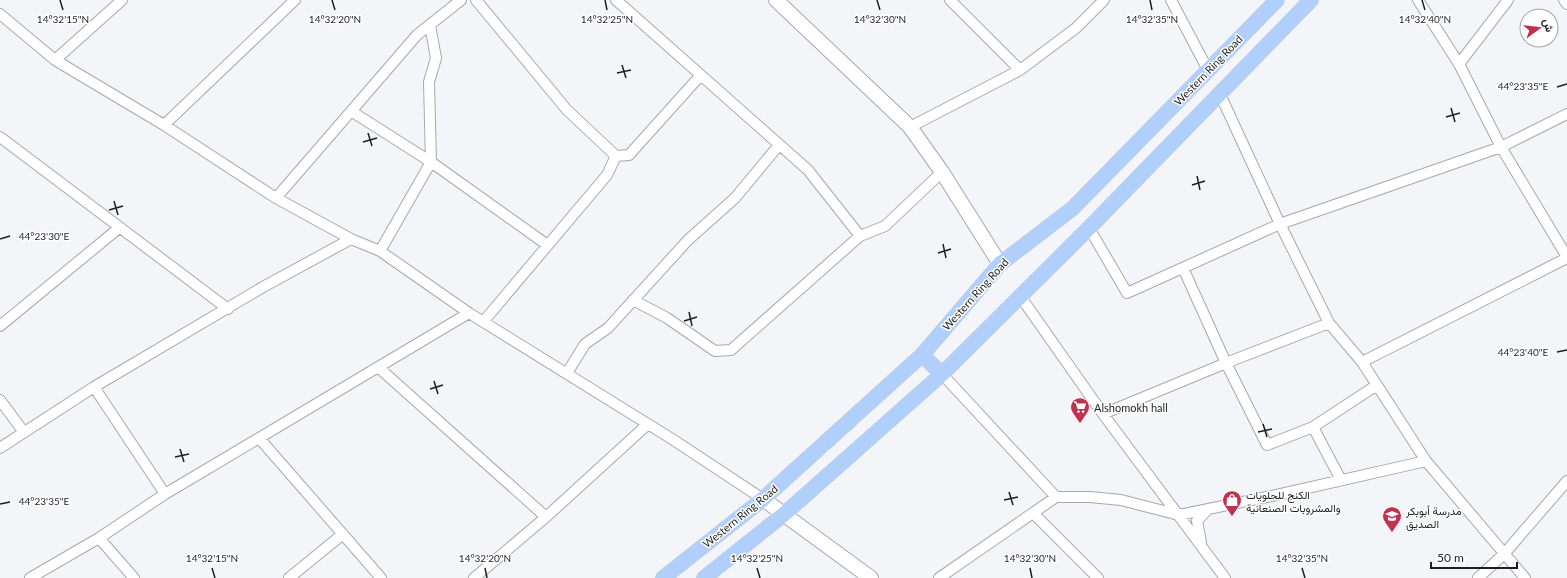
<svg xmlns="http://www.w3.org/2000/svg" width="1567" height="578" viewBox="0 0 1567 578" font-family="Lato,Vazirmatn,sans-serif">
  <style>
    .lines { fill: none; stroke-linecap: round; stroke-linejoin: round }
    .street-casing { stroke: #a7a8ac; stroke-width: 12 }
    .secondary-casing { stroke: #a7a8ac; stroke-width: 16 }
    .primary-casing { stroke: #d2d2d2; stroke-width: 16 }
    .street { stroke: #fff; stroke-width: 10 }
    .secondary { stroke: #fff; stroke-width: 14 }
    .primary { stroke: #b0d0fb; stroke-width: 15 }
    .ticks { fill: none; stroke: #1e1f20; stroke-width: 1.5 }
    .labels { text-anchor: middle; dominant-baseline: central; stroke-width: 3; stroke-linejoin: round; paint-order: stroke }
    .street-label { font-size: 11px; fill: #1e1f20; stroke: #fff }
    .poi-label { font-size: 11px; fill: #1e1f20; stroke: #fff; text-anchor: start }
    .ticks-label { font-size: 10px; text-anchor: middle; fill: #1e1f20; stroke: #fff; stroke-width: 3; stroke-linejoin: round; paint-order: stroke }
  </style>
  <rect width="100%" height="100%" fill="#f4f5f9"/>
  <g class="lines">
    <defs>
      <path id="street" d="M476 0 567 110 616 156
        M616 0 808 170 860 236
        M950 0 1020 70
        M1171 0 1208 70
        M1418 0 1459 64 1501 147 1567 257
        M1564 0 1567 4
        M0 14 55 60 164 125 276 198 351 239 380 251 469 313 672 439 763 499
        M55 60 122 0
        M1459 64 1508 0
        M1219 92 1280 224 1329 323 1362 362 1426 461 1525 578
        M351 111 431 162 546 244
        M164 125 295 0
        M910 127 1020 70 1076 28 1104 0
        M0 137 228 309
        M276 198 417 35 461 0
        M1089 228 1127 293 1280 224 1501 147 1567 114
        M380 251 431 162 429 82 436 58 430 25
        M1183 268 1226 363 1267 445 1313 427 1377 385
        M1020 296 1103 414 1225 578
        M633 300 667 318 715 351 731 350 860 236 885 226 942 172
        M483 322 607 175 616 156 629 155 700 76
        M0 326 119 228
        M1362 362 1567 258
        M378 367 546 517
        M567 373 585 344 608 328 688 240 735 198 779 145
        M942 374 1056 497
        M94 387 165 494
        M0 400 23 431
        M1103 414 1231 361 1329 323
        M1313 427 1341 480
        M259 438 381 578
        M0 448 94 387 263 287 351 239
        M1034 514 1098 578
        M99 538 134 578
        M1201 542 1197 521 1208 509
        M30 578 99 538 165 494 469 313
        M289 578 343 534
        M474 578 546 517 648 424
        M939 578 1056 497H1090L1121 500 1179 515 1281 494 1426 461
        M1478 578 1504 554 1567 481"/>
      <path id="secondary" d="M776 0 910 127 942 172 1000 264
        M763 499 871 578"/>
      <path id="primary" d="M922 355 942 374
        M663 578 763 499 922 355 1000 264 1073 208 1277 0
        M704 578 783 515 942 374 1089 228 1311 0"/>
    </defs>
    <use href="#street" class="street-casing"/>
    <use href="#secondary" class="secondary-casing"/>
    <use href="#primary" class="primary-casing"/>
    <use href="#street" class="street"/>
    <use href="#secondary" class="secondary"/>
    <use href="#primary" class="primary"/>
  </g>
  <path class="ticks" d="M60 0 63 10M332 0 335 10M605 0 607 10M877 0 880 10M1150 0 1152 10M1422 0 1425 10M622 65 626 78M617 73 631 70M1557 87 1567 84M1451 108 1455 122M1446 117 1460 113M368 133 372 146M363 142 377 138M1197 176 1200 190M1192 185 1205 181M114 201 118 215M109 210 123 206M0 239 10 236M943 244 946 258M938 253 951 249M689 312 692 326M684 321 697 317M1557 352 1567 350M434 381 438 394M430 389 443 385M1263 424 1267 437M1258 432 1272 429M180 449 184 462M175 457 189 454M1009 492 1013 505M1004 500 1018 497M0 504 10 502M212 568 215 578M485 568 487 578M757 568 760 578M1030 568 1032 578M1302 568 1305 578"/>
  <defs>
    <symbol id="supermarket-pin" viewBox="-11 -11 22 30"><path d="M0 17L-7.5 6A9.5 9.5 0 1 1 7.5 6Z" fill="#c2314f" stroke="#fff"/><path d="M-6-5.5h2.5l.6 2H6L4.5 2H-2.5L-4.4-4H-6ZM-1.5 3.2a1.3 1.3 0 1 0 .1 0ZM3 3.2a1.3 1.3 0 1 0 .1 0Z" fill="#fff"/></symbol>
    <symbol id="shop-pin" viewBox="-11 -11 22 30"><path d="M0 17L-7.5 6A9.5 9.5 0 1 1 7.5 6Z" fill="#c2314f" stroke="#fff"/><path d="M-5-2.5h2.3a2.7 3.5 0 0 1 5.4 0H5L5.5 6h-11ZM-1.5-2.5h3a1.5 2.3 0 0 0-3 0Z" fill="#fff"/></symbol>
    <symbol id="school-pin" viewBox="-11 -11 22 30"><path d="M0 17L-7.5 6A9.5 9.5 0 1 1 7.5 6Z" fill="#c2314f" stroke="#fff"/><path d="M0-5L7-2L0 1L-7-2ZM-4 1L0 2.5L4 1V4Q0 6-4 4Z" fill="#fff"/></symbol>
  </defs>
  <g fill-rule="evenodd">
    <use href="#supermarket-pin" x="1069" y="396" width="22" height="30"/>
    <use href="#shop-pin" x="1221" y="489" width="22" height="30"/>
    <use href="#school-pin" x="1381" y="505" width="22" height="30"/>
  </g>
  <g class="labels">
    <g class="street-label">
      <text transform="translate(1208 70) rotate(-46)">Western Ring Road</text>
      <text transform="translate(975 294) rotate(-48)">Western Ring Road</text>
      <text transform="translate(740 516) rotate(-39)">Western Ring Road</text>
    </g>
    <g class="poi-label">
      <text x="1094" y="407">Alshomokh hall</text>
      <text x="1246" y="494">الكنج للحلويات<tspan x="1246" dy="13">والمشروبات الصنعانية</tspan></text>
      <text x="1406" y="510">مدرسة أبوبكر<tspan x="1406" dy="13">الصديق</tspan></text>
    </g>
  </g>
  <g class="ticks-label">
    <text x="63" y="23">14°32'15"N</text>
    <text x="335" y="23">14°32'20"N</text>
    <text x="607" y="23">14°32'25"N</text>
    <text x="880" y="23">14°32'30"N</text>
    <text x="1152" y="23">14°32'35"N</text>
    <text x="1425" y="23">14°32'40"N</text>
    <text x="1523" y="90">44°23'35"E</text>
    <text x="44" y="240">44°23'30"E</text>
    <text x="1523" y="356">44°23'40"E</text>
    <text x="44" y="505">44°23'35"E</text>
    <text x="212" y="562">14°32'15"N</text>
    <text x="485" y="562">14°32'20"N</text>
    <text x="757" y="562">14°32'25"N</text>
    <text x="1030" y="562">14°32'30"N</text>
    <text x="1302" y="562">14°32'35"N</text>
  </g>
  <g transform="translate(1539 28) rotate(75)"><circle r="19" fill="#ffffff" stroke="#a5a5a6"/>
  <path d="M0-3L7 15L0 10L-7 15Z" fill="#c2314f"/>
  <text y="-6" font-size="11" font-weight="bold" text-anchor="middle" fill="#1e1f20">ش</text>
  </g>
  <path d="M1431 562v6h86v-6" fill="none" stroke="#1e1f20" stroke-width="2"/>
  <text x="1437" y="562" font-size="12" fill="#1e1f20" stroke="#ffffff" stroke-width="3" paint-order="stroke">50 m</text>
</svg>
